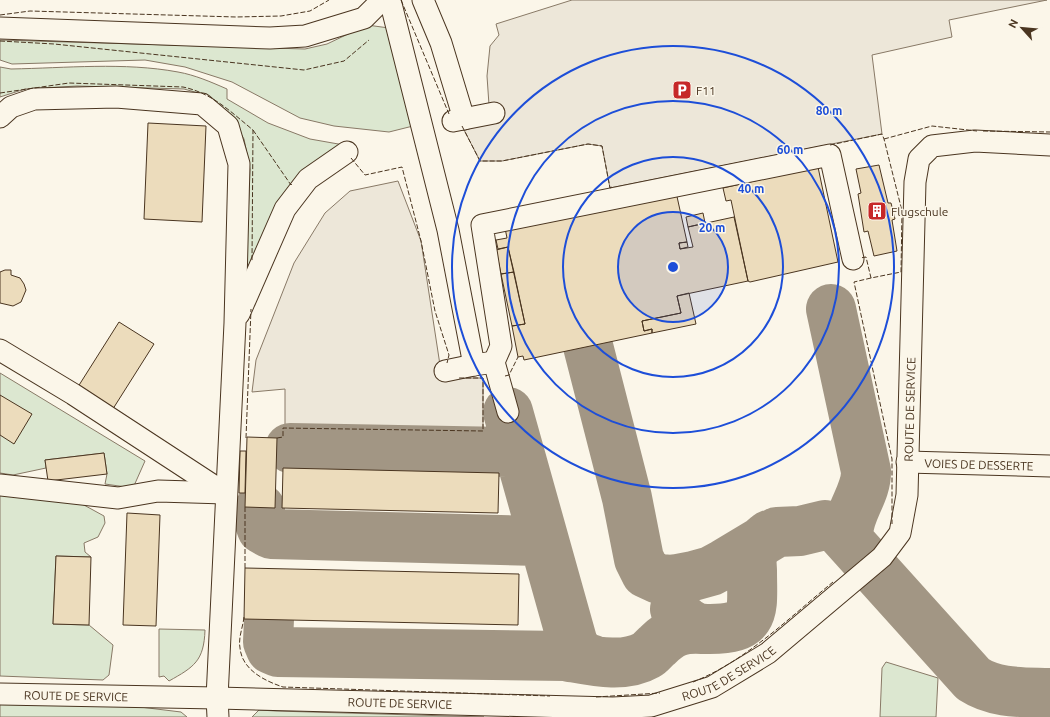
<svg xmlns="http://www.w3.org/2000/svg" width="1050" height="717" viewBox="0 0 1050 717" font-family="Ubuntu,sans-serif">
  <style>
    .green { fill: #dce7d0; stroke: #887966 }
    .parking { fill: #ede7d9; stroke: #887966 }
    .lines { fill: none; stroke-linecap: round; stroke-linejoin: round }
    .taxiway { stroke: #a29684; stroke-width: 50 }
    .building { fill: #ecdcbc; stroke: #4a3520 }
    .minor-casing { stroke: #4a3520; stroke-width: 23 }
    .minor { stroke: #fbf6e9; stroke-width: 21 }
    .fence { stroke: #4a3520; stroke-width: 1; stroke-dasharray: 5 2; stroke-linecap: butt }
    .ring { fill: none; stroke: #1d4ed8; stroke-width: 2 }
    .labels { text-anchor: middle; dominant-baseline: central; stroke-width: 3; stroke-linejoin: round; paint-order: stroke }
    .poi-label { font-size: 12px; fill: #4a3520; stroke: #fbf6e9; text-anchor: start }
    .street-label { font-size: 12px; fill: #4a3520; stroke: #fbf6e9 }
    .centre { fill: #1d4ed8; stroke: #fbf6e9; stroke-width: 2 }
    .ring-label { font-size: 12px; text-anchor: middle; font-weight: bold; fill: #1d4ed8; stroke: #fbf6e9; stroke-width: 3; stroke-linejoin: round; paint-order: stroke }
  </style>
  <rect width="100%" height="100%" fill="#fbf6e9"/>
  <path class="green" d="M367 25 389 28 413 126 389 132 334 126 300 118 232 82 185 67 145 60 12 64 0 60V40L305 49 327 44Z
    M0 67 11 69C66 68 124 62 178 72 195 75 211 82 227 89V99L268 123 310 139 344 145 250 268 246 267 250 169 244 139 230 115 202 94 184 89 77 86 25 89 0 97Z
    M0 373 145 461 133 488 105 484 107 474 104 453 45 460 46 468 13 475 0 473Z
    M0 495 73 499 104 516 105 523 98 537 84 543 85 552 91 557 56 556 53 624 89 625 113 645 109 675 103 680 0 676Z
    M159 629 205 630C204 661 194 667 169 681L164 676 159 677Z
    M886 662 938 678 936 717H880L882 668Z
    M0 702 140 707 181 712 187 717H0Z
    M259 710 276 711 484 717H252Z"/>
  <path class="parking" d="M572 0H1047L949 20 952 37 872 55 882 134 610 188 602 146 588 144 502 161H480L462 126 489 105 487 76 490 46 499 35 496 24Z
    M398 181 421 241 442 378H483V431L285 428V389L252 392 256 360 294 263 325 213 350 191Z"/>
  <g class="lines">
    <path class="taxiway" d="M831 309 866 471C867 495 844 516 849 540
      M588 346 627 498 639 559 646 573 659 579 672 580 693 576 711 571 724 564 777 532 800 531 825 525 837 528 973 679C996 694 1024 692 1050 693
      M508 412 573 644 581 656 593 660
      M290 448 507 452 516 456 522 462
      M260 508 259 521 262 529 271 534 539 541 544 545
      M675 609C683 622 695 630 710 629 758 629 752 610 752 571 752 567 751 561 752 556 754 547 762 541 769 535
      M269 619 268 642 271 649 278 652 565 656C589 660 623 669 647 655 651 653 654 648 658 645 672 631 682 628 702 629"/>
  </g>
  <path class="building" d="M148 123 206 126 202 222 144 219Z
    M879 165 888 203H891L895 219 892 220 897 251 874 256 868 231 864 232 858 194 861 193 856 169Z
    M818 167 838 262 750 282 748 281 731 200 726 201 723 188Z
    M676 192 687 242 679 243 680 249 693 247 688 227 734 217 748 281 677 296 681 313 642 321 644 331 652 329V333L524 360 523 356 518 357 512 326 525 324 508 247 498 249 496 240 507 238 505 228Z
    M703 213 705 223 688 227 686 217Z
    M687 242 688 247 680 249 679 243Z
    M508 247 514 272 501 274 496 250Z
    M5 270H11V275L20 278 24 284 26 290 21 302 13 306 0 303V272Z
    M514 272 525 324 512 326 501 274Z
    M689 293 696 324 652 333V329L644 331 642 321 681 313 677 296Z
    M119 322 154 344 104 423 69 401Z
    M0 395 32 414 14 444 0 435Z
    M247 437 277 438 275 508 245 507Z
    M240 451H246L245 493H239Z
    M104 453 107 474 48 481 45 460Z
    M283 468 499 473 498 513 282 508Z
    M127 513 160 515 156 626 123 625Z
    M56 556 91 557 89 625 53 624Z
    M245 568 519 574 518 625 244 619Z"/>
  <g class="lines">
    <defs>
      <g id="minor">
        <path d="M390 0 448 230 474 365 494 362"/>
        <path d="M423 0 441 43 464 119"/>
        <path d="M0 28 270 38 305 36 364 18 382 0"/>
        <path d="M0 117 11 107 34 99 116 97 202 104 228 126 239 164 235 323 217 698 218 717"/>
        <path d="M453 121 494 113"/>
        <path d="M239 314 285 209 308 179 347 152"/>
        <path d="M0 350 73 394 226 494"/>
        <path d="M445 371 474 365"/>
        <path d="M508 412 494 362 501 346 482 225 830 155 853 259"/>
        <path id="s1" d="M907 462 1050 466"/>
        <path d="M0 485 118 498 158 491 225 493"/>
        <path id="s2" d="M0 694 217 698 613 708 651 706 712 687 768 653 882 557 900 533 907 495 915 182 919 159 932 146 975 141 1050 145"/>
      </g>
    </defs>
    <use href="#minor" class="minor-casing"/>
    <use href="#minor" class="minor"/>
    <path class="fence" d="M401 0 449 114
      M0 15 30 11 236 17 281 16 310 11 329 0
      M0 41 54 44 304 70 344 61 369 40
      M0 93 69 83 183 87C212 93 231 112 253 130L252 261
      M462 126 480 161H502L588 144 602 146 610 188 612 187
      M253 130 291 185 292 184
      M983 131 1050 132
      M884 139 932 126 977 131
      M830 145 882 134 884 139 902 211 901 272 871 278 866 257 860 258
      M351 158 365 175 402 167 421 241 435 311 449 355 447 363
      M871 278 854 282 892 459V524
      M505 376 509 375 518 357
      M246 438 251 309
      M277 438 283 437V428L483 431V378H459
      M245 507V569
      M244 617C243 627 238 638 240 648 242 670 265 681 283 687L550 696
      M693 682C746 661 790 617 833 582
      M596 697 660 693"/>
  </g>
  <circle cx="673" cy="267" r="55" fill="#1d4ed8" fill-opacity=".12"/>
  <g class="ring">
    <circle cx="673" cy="267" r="55"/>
    <circle cx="673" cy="267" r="110"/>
    <circle cx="673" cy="267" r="166"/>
    <circle cx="673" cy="267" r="221"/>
  </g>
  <defs>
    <symbol id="parking-square" viewBox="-11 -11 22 22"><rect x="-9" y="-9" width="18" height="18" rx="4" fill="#c62828" stroke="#fbf6e9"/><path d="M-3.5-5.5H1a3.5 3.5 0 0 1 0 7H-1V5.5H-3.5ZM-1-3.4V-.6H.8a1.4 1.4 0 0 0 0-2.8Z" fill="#fff"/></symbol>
    <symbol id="building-square" viewBox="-11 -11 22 22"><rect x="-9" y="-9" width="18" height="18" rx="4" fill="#c62828" stroke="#fbf6e9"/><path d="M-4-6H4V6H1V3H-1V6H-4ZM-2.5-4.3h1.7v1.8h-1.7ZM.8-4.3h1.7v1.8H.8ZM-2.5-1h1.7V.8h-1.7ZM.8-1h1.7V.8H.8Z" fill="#fff"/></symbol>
  </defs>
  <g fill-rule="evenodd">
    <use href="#parking-square" x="671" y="79" width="22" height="22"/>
    <use href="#building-square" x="866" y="200" width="22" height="22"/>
  </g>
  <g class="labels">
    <g class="poi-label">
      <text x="696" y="90">F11</text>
      <text x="891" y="211">Flugschule</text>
    </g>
    <g class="street-label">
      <text stroke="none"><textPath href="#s2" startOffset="1084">ROUTE DE SERVICE</textPath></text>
      <text stroke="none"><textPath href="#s1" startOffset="72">VOIES DE DESSERTE</textPath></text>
      <text stroke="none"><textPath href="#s2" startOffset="736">ROUTE DE SERVICE</textPath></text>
      <text stroke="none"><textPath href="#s2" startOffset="76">ROUTE DE SERVICE</textPath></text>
      <text stroke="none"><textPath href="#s2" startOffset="400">ROUTE DE SERVICE</textPath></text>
    </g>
  </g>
  <circle cx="673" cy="267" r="6" class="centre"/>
  <g class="ring-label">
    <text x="829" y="115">80 m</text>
    <text x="790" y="154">60 m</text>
    <text x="751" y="193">40 m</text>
    <text x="712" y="232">20 m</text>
  </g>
  <g transform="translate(1022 28) rotate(297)" stroke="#fbf6e9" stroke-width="3" paint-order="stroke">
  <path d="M0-3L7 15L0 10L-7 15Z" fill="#4a3520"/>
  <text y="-6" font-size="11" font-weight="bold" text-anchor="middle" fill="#4a3520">N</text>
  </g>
</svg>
